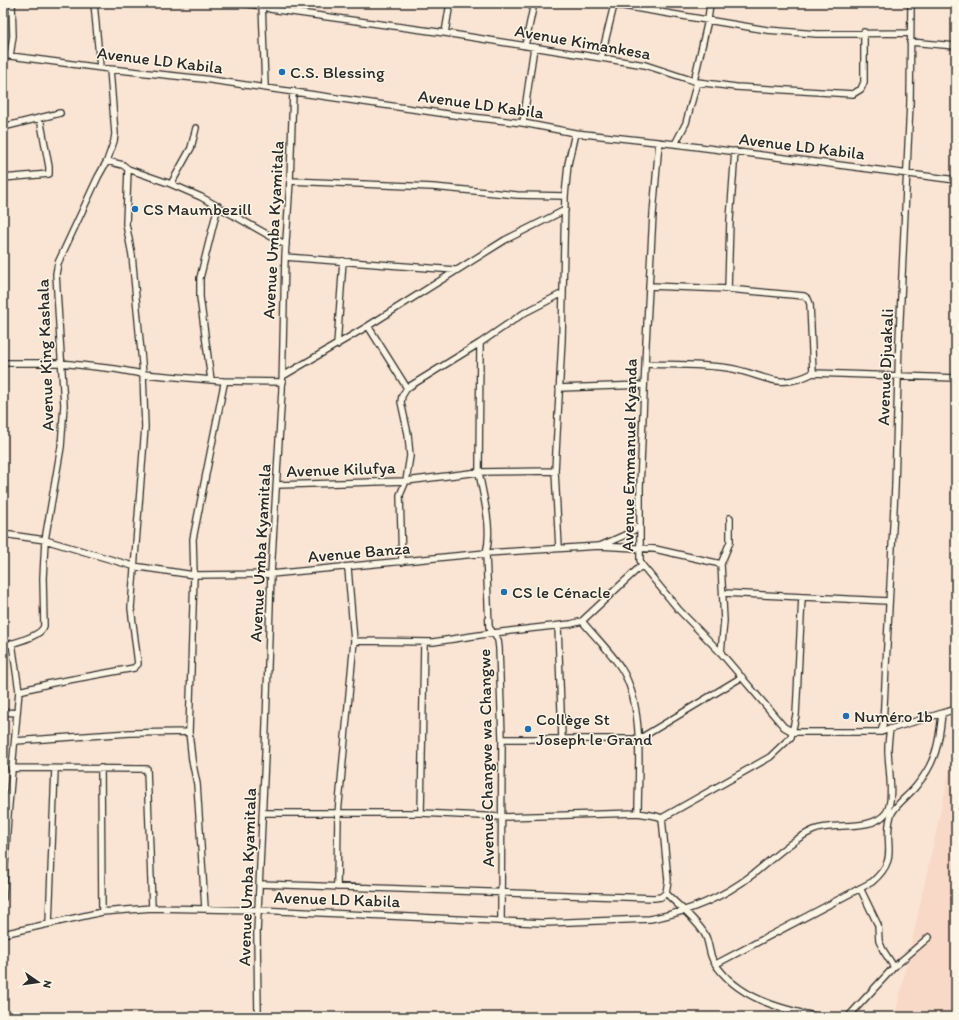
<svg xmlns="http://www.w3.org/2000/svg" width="959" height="1020" viewBox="0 0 959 1020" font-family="Itim,sans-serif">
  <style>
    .built { fill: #f8d8c6 }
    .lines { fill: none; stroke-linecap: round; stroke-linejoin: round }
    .minor-casing { stroke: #2b2b2b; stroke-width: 8 }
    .minor { stroke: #fcf5e5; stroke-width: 5.5 }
    .poi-dot { fill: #1f6fb2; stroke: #fcf5e5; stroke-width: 1.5 }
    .labels { text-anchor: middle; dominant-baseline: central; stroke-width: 3; stroke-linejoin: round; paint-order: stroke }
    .street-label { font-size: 17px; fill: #2b2b2b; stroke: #fcf5e5 }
    .poi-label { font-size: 17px; fill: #2b2b2b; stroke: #fcf5e5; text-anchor: start }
  </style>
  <rect width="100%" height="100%" fill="#fae4d3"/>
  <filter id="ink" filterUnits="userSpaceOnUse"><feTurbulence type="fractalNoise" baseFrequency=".025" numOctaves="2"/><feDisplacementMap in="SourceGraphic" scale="8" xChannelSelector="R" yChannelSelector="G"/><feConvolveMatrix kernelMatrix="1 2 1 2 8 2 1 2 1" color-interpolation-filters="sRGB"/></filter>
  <g filter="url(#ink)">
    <path class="built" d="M956 743V1017H895Z"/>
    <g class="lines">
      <defs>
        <path id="minor" d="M94 3 100 67
          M243 3 262 6 270 9 445 33 645 65 697 82 736 87 853 94 861 89 864 82V32
          M262 3 265 87
          M605 3 767 30 817 34 910 33
          M445 33 450 3
          M910 42 956 46
          M525 46 534 3
          M3 55 110 69 204 79 454 115 523 123 575 133 675 144 956 180
          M10 56 13 36 12 3
          M601 58 614 5
          M694 81 708 20 710 3
          M523 123 534 47
          M3 127 60 113
          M659 142 653 214 646 343 640 487V560L642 565 679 610 721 653 784 727 793 732H881L890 729
          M675 144 686 123 697 82
          M128 169 171 184 201 197 286 245
          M3 178 49 174V167L40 118
          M290 181 433 187 517 195 565 196
          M171 184 191 148 196 128
          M285 257 455 270
          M649 286 728 289 804 296 808 299 810 304 813 373 956 378
          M728 289 730 220 735 151
          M368 326 407 388 480 343
          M337 345 343 261
          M3 363H61L115 369 143 374 223 381 224 384 193 539 194 575 189 732 192 760 197 784 205 908
          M645 364C672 365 701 364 728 368 762 373 777 392 813 373
          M283 376 368 326 505 240 565 210
          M211 380 200 297V278L218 206
          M223 381 283 382
          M559 388 644 385
          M277 485 406 481 410 456 408 434 401 402 402 396 407 388
          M3 534 45 540 133 566 194 575 271 574 486 553 599 546 655 549 721 564
          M600 546 625 535 639 527
          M559 548 555 471 562 339 565 196 568 164 575 133
          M402 562 400 495 406 481 479 472 480 343 524 313 563 293
          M723 593 888 601
          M582 621C595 637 611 652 621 668 645 705 638 771 638 813L656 816 662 818 668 880 666 893
          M558 626 562 739
          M354 641 433 642 493 633 571 624 582 621 642 565
          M3 646C13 643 41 637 44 626L43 578 45 540 61 447 64 405 56 274 58 263 98 177 107 161
          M721 653 724 621 721 564 730 542V518
          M19 691 52 683 134 668 138 664 131 608 145 427 143 374 132 255 126 224 128 169 123 165 107 161 114 141 115 134 110 69
          M3 712 17 713
          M881 732 883 725 895 487 899 340 910 103 911 3
          M502 739H639L742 677
          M15 741 130 733 189 732
          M11 768 147 769 152 908
          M101 768 102 912
          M263 813H421L502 817 638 813
          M421 813 424 643
          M662 818 770 757 791 737 796 715 802 597
          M259 884 654 898 661 897 666 893
          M337 887 338 814 354 641 348 568
          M860 888 878 925 879 941 883 950 894 967
          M666 893C678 906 695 918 704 933 710 942 708 953 714 962 737 998 780 1009 819 1017
          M3 898 8 815 19 691 12 643
          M501 920 502 739 499 648 498 640 489 627 486 553C493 528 483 497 479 472L555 471
          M49 924 55 769
          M3 934 102 912 152 908 258 910 543 923 650 919C688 912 721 899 752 875 771 860 791 840 814 830 834 822 871 832 886 813 895 802 888 764 888 750 888 743 889 736 890 729L956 709
          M716 964 872 882C901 857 882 845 891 815 895 804 910 795 917 785 936 762 939 743 942 714
          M258 1017 257 933 265 755 271 574 282 390 285 257 290 181 293 91
          M848 1017 894 967 929 937"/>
      </defs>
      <use href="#minor" class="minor-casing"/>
      <use href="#minor" class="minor"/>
    </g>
  </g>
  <g class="poi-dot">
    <circle cx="282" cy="72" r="4"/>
    <circle cx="135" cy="209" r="4"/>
    <circle cx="504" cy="592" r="4"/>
    <circle cx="846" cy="716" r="4"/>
    <circle cx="528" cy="729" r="4"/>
  </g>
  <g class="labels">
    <g class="street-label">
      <text transform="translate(583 42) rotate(10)">Avenue Kimankesa</text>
      <text transform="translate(160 60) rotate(7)">Avenue LD Kabila</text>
      <text transform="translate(481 104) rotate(8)">Avenue LD Kabila</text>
      <text transform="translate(802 146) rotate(7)">Avenue LD Kabila</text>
      <text transform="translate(273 230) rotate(-87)">Avenue Umba Kyamitala</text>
      <text transform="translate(45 355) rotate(-92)">Avenue King Kashala</text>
      <text transform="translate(885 367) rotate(-88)">Avenue Djuakali</text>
      <text transform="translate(629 455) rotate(-89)">Avenue Emmanuel Kyanda</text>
      <text transform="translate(341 469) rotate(-2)">Avenue Kilufya</text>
      <text transform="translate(359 552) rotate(-5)">Avenue Banza</text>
      <text transform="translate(260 553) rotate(-87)">Avenue Umba Kyamitala</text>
      <text transform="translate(486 758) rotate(-91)">Avenue Changwe wa Changwe</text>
      <text transform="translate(247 877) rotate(-88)">Avenue Umba Kyamitala</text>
      <text transform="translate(337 899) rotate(2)">Avenue LD Kabila</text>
    </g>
    <g class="poi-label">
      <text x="290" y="72">C.S. Blessing</text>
      <text x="143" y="209">CS Maumbezill</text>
      <text x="512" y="592">CS le Cénacle</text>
      <text x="854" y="716">Numéro 1b</text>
      <text x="536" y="719">Collège St<tspan x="536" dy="20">Joseph le Grand</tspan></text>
    </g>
  </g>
  <rect width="959" height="1020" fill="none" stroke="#fcf5e5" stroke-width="16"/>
  <rect x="8" y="8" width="943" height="1004" fill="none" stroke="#2b2b2b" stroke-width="1.5" filter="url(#ink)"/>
  <g transform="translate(38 982) rotate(103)" stroke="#fcf5e5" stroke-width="3" paint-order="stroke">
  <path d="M0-3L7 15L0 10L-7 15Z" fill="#2b2b2b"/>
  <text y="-6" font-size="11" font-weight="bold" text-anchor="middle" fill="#2b2b2b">N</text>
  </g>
</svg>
